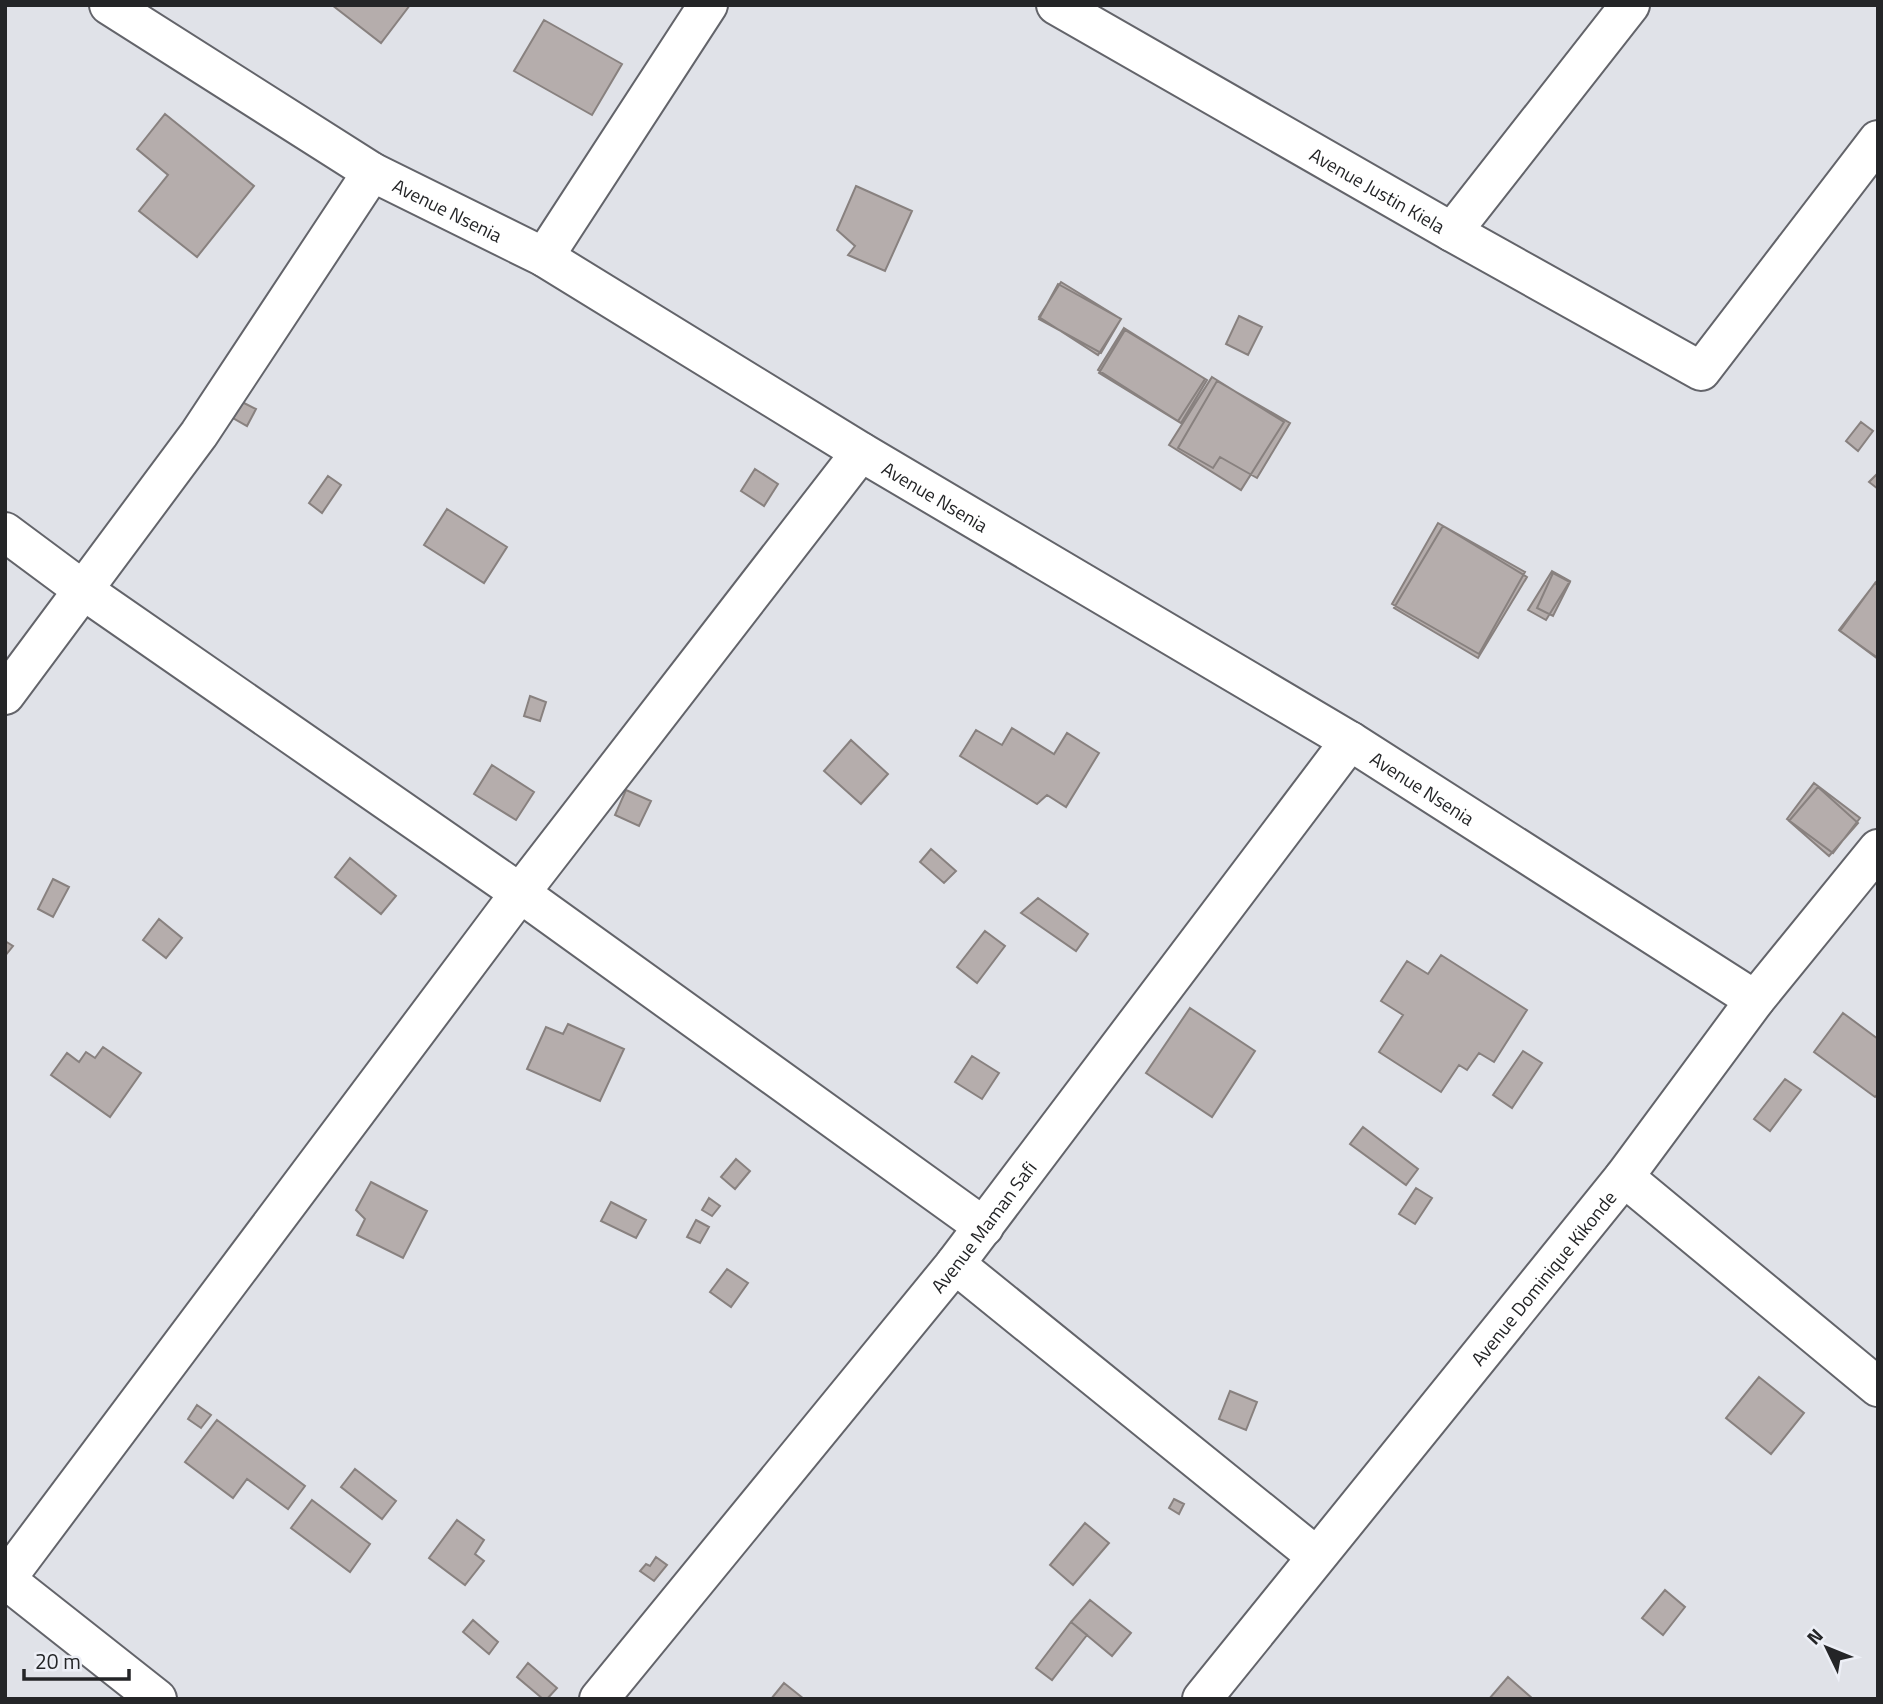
<svg xmlns="http://www.w3.org/2000/svg" width="1883" height="1704" viewBox="0 0 1883 1704" font-family="'Titillium Web',sans-serif">
  <style>
    .building { fill: #b5adac; stroke: #88817f; stroke-width: 2 }
    .lines { fill: none; stroke-linecap: round; stroke-linejoin: round }
    .minor-casing { stroke: #63646a; stroke-width: 42 }
    .minor { stroke: #fff; stroke-width: 38 }
    .labels { text-anchor: middle; dominant-baseline: central; stroke-width: 5; stroke-linejoin: round; paint-order: stroke }
    .street-label { font-size: 19px; fill: #242527; stroke: #edeff6 }
  </style>
  <rect width="100%" height="100%" fill="#e0e2e8"/>
  <path class="building" d="M332 5H410L381 43Z
    M544 20 622 64 592 115 514 71Z
    M165 114 254 186 197 257 139 211 168 175 137 149Z
    M856 186 912 211 885 271 848 255 855 246 837 230Z
    M1061 282 1121 319 1098 355 1039 317Z
    M1058 284 1121 319 1101 353 1039 319Z
    M1239 316 1262 327 1248 355 1226 344Z
    M1124 328 1205 379 1178 421 1098 370Z
    M1125 330 1207 380 1181 423 1099 373Z
    M1212 377 1284 422 1241 490 1169 445Z
    M1217 381 1290 423 1257 478 1220 457 1213 468 1178 448Z
    M242 402 256 409 247 426 233 418Z
    M1861 422 1873 431 1858 451 1846 441Z
    M755 469 778 484 764 506 741 491Z
    M1878 473V489L1869 482Z
    M328 476 341 485 322 513 309 503Z
    M447 509 507 547 484 583 424 545Z
    M1438 523 1525 572 1479 654 1392 604Z
    M1443 526 1527 577 1478 658 1394 608Z
    M1552 571 1570 581 1546 620 1528 610Z
    M1553 573 1570 582 1553 616 1537 608Z
    M1876 582 1878 583V659L1839 630Z
    M1875 583 1878 586V658L1840 631Z
    M530 696 546 702 540 721 524 716Z
    M1012 728 1054 754 1067 733 1099 753 1066 807 1047 795 1037 804 960 756 976 730 1002 745Z
    M851 740 888 774 861 804 824 771Z
    M492 765 534 792 516 820 474 794Z
    M1814 783 1860 818 1833 853 1787 819Z
    M1818 787 1858 823 1829 856 1789 821Z
    M626 790 651 801 639 826 615 815Z
    M931 849 956 871 944 883 920 862Z
    M350 858 396 896 381 914 335 877Z
    M53 879 69 887 53 917 38 909Z
    M1038 898 1088 934 1076 951 1021 913Z
    M159 919 182 938 166 958 143 940Z
    M985 931 1005 946 977 983 957 967Z
    M5 941 13 946 5 956Z
    M1441 955 1527 1010 1494 1062 1479 1053 1467 1070 1459 1065 1441 1092 1379 1052 1403 1015 1381 1001 1407 961 1428 974Z
    M1190 1008 1255 1051 1212 1117 1146 1073Z
    M1843 1013 1878 1039V1094L1875 1097 1814 1052Z
    M568 1024 624 1049 600 1101 527 1069 546 1027 563 1034Z
    M103 1047 141 1073 110 1117 51 1075 67 1053 79 1062 86 1052 95 1058Z
    M1523 1051 1542 1063 1512 1108 1493 1095Z
    M972 1056 999 1073 982 1099 955 1082Z
    M1785 1079 1801 1090 1770 1131 1754 1119Z
    M1363 1127 1418 1169 1406 1185 1350 1144Z
    M736 1159 750 1171 735 1189 721 1177Z
    M371 1182 427 1211 403 1258 357 1235 365 1219 356 1210Z
    M1416 1188 1432 1198 1415 1224 1399 1214Z
    M709 1198 720 1206 712 1216 702 1210Z
    M611 1202 646 1220 636 1238 601 1221Z
    M696 1220 709 1227 700 1243 687 1237Z
    M727 1269 748 1283 731 1307 710 1292Z
    M1759 1377 1804 1413 1771 1454 1726 1418Z
    M1230 1391 1257 1402 1246 1430 1219 1419Z
    M197 1405 211 1415 201 1428 188 1419Z
    M217 1420 305 1486 288 1509 247 1479 233 1498 185 1462Z
    M355 1469 396 1501 382 1519 341 1487Z
    M1174 1499 1184 1504 1179 1514 1169 1508Z
    M312 1500 370 1544 350 1572 291 1528Z
    M457 1520 484 1540 475 1554 484 1561 465 1585 429 1558Z
    M1085 1523 1109 1543 1073 1585 1050 1565Z
    M656 1557 667 1565 654 1581 640 1571 646 1564 650 1566Z
    M1665 1590 1685 1607 1663 1635 1642 1618Z
    M1090 1600 1131 1633 1112 1656 1071 1622Z
    M473 1620 498 1642 489 1654 463 1632Z
    M1071 1622 1087 1635 1052 1680 1036 1668Z
    M528 1663 557 1688 547 1699H543L517 1677Z
    M1508 1677 1533 1699H1489Z
    M784 1683 804 1699H771Z"/>
  <g class="lines">
    <defs>
      <g id="minor">
        <path id="s1" d="M109 5 372 172 544 257 861 452 1350 741 1755 1000"/>
        <path id="s2" d="M1056 5 1452 232 1701 371 1878 140"/>
        <path d="M1452 232 1630 5"/>
        <path d="M544 257 708 5"/>
        <path d="M5 532 83 590 520 893 984 1227"/>
        <path d="M5 695 199 434 372 172"/>
        <path d="M1624 1177 1878 1387"/>
        <path d="M955 1264 1316 1556"/>
        <path d="M5 1579 157 1699"/>
        <path d="M6 1579 520 893 861 452"/>
        <path id="s3" d="M599 1699 955 1264 1350 741"/>
        <path id="s4" d="M1202 1699 1624 1177 1755 1000 1878 849"/>
      </g>
    </defs>
    <use href="#minor" class="minor-casing"/>
    <use href="#minor" class="minor"/>
  </g>
  <g class="labels">
    <g class="street-label">
      <text stroke="none"><textPath href="#s2" startOffset="371">Avenue Justin Kiela</textPath></text>
      <text stroke="none"><textPath href="#s1" startOffset="396">Avenue Nsenia</textPath></text>
      <text stroke="none"><textPath href="#s1" startOffset="962">Avenue Nsenia</textPath></text>
      <text stroke="none"><textPath href="#s1" startOffset="1530">Avenue Nsenia</textPath></text>
      <text stroke="none"><textPath href="#s3" startOffset="609">Avenue Maman Safi</textPath></text>
      <text stroke="none"><textPath href="#s4" startOffset="542">Avenue Dominique Kikonde</textPath></text>
    </g>
  </g>
  <rect width="1883" height="1704" fill="none" stroke="#242527" stroke-width="14"/>
  <g transform="translate(1827 1648) rotate(313)" stroke="#edeff6" stroke-width="5" paint-order="stroke">
  <path d="M0-5L12 26L0 18L-12 26Z" fill="#242527"/>
  <text y="-10" font-size="19" font-weight="bold" text-anchor="middle" fill="#242527">N</text>
  </g>
  <path d="M24 1669v10h105v-10" fill="none" stroke="#242527" stroke-width="3.5"/>
  <text x="35" y="1669" font-size="21" fill="#242527" stroke="#edeff6" stroke-width="5" paint-order="stroke">20 m</text>
</svg>
